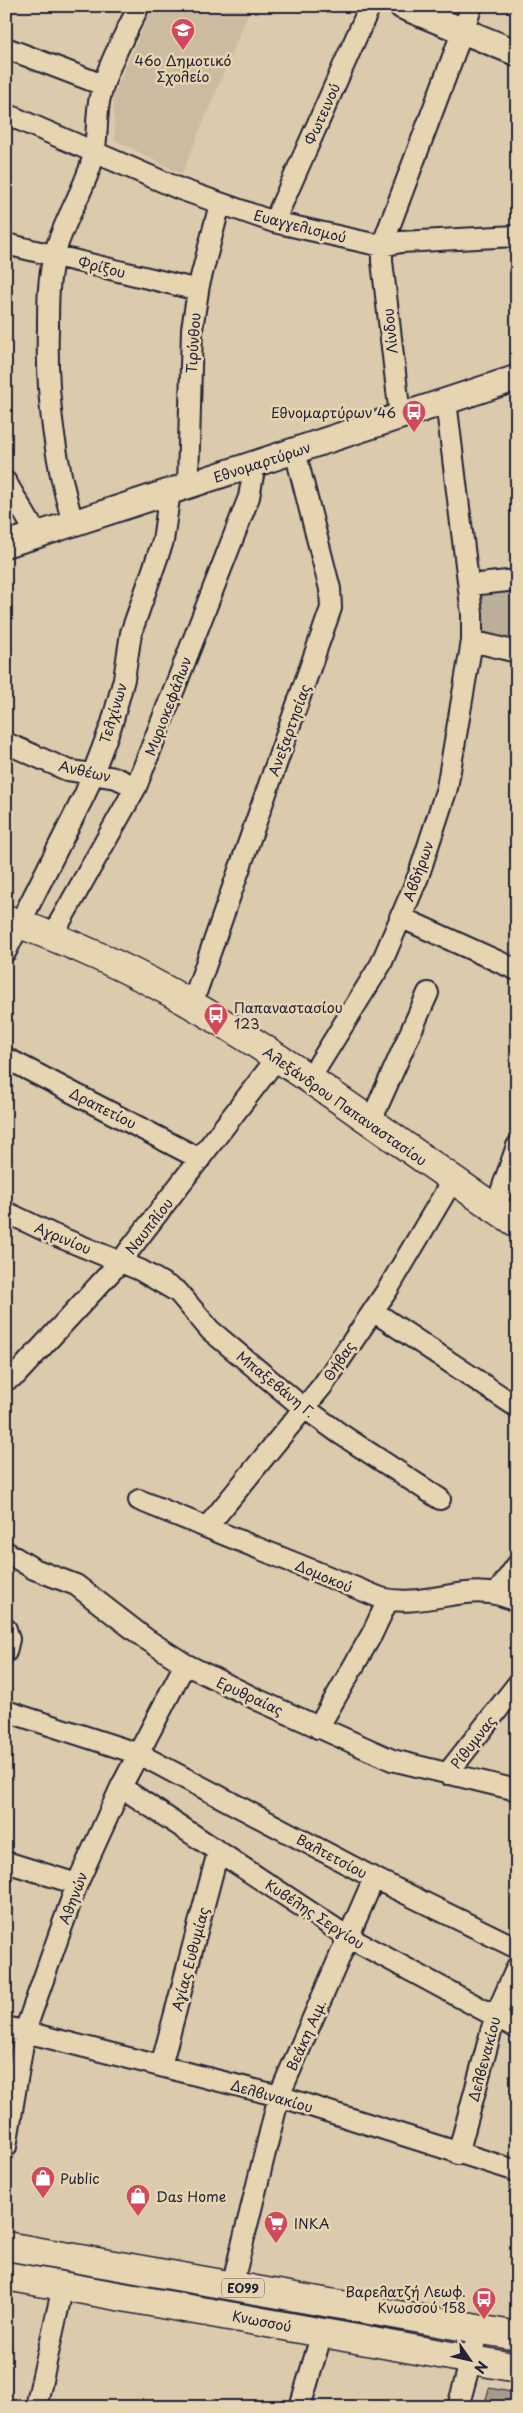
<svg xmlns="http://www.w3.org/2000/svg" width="523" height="2413" viewBox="0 0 523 2413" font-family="'Playpen Sans',sans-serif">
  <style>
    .built { fill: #cbbca1 }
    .green { fill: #bcae98; stroke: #6f686a }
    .building { fill: #a79b8b; stroke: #22223b }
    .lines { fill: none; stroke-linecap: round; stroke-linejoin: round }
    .minor-casing { stroke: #22223b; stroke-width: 24 }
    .tertiary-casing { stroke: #22223b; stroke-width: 29 }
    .secondary-casing { stroke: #22223b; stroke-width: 31 }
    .primary-casing { stroke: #22223b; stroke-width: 31 }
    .minor { stroke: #e7d5b2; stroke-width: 20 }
    .tertiary { stroke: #e7d5b2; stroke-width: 25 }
    .secondary { stroke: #e7d5b2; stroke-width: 28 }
    .primary { stroke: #e7d5b2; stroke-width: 28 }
    .labels { text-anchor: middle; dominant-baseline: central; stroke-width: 5; stroke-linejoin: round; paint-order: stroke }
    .shield { fill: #e7d5b2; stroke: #5d585f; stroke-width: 1 }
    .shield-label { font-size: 12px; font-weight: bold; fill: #22223b }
    .poi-label { font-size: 14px; fill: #22223b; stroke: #e7d5b2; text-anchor: start }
    .street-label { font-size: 14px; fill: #22223b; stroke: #e7d5b2 }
  </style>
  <rect width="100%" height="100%" fill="#dbcaab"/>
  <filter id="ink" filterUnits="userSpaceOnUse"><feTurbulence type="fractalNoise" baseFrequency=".02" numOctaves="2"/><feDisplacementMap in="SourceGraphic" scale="10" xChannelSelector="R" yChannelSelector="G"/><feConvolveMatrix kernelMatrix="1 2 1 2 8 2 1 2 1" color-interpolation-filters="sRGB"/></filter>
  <g filter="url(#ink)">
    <path class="built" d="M153 6H251L182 174 115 140 113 96Z"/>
    <path class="green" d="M517 589V642L481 634 473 593Z"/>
    <path class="building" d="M489 2388 517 2393V2407H484Z"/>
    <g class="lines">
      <defs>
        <path id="minor" d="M6 48 103 85
          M6 114 180 189 274 222 382 246 401 242 517 236
          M274 222 370 6
          M6 244 198 290
          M400 416 382 261V246L472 6
          M6 482 37 535
          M188 485 192 329 199 285 220 204
          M73 523C54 458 46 395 48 328 48 304 48 280 54 256 62 223 83 194 92 161 99 140 95 118 100 97 107 66 125 35 139 6
          M470 585 517 580
          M472 641 517 652
          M6 743 67 770 116 778 136 787
          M400 917 517 970
          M52 936 136 787 249 497 255 464
          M6 951 85 794 112 723 124 679 131 633 163 541 170 491
          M192 1004 331 608 330 589 295 451
          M6 1058 200 1159
          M309 1080 381 964 418 877 447 788 472 641V614L446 401
          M370 1123 428 993
          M495 1209 517 1146
          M6 1212 52 1234 140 1270 178 1292 210 1330 295 1401 339 1433 440 1499
          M373 1311 517 1407
          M6 1380 16 1375 121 1261 277 1058
          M139 1500 381 1598C426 1610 475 1577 517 1602
          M207 1527 323 1385 388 1289 452 1181
          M6 1552 34 1569 76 1585 146 1639 185 1664 258 1700 392 1760 517 1790
          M497 1593 517 1565
          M6 1629 9 1639 6 1652
          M6 1711 139 1754 374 1878 517 1948
          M318 1728 372 1634 388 1600
          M447 1774 517 1685
          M121 1787 348 1937 517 2028
          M6 1862 77 1884
          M6 2027 279 2096 517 2171
          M161 2066 218 1852
          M6 2147 25 2031 77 1884 121 1787 185 1664
          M458 2154 495 2017 517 1967
          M232 2286 279 2096 374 1878
          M36 2407 63 2286
          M300 2407 322 2333
          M458 2407 479 2330"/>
        <path id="tertiary" d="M402 6 517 53
          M6 544 37 535 517 378"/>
        <path id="secondary" d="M6 919C70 942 133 970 191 1004 304 1069 408 1151 517 1223"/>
        <path id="primary" d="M6 2246 517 2336
          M6 2276 517 2368"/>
      </defs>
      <use href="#minor" class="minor-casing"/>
      <use href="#tertiary" class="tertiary-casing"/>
      <use href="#secondary" class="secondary-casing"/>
      <use href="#primary" class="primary-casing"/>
      <use href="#minor" class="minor"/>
      <use href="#tertiary" class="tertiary"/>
      <use href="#secondary" class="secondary"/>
      <use href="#primary" class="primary"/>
    </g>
  </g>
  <defs>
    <symbol id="school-pin" viewBox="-11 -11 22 30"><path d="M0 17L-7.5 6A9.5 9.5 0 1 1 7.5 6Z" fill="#d1495b" stroke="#e7d5b2"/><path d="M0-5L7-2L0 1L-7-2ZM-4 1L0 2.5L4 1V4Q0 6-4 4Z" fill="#fff"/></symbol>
    <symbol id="bus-pin" viewBox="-11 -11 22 30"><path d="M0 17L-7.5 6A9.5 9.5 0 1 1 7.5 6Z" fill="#d1495b" stroke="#e7d5b2"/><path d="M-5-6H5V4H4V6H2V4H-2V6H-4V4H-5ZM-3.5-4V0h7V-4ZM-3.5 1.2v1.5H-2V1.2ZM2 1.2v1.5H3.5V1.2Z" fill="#fff"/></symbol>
    <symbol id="shop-pin" viewBox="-11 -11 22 30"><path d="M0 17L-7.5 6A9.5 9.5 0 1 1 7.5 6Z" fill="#d1495b" stroke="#e7d5b2"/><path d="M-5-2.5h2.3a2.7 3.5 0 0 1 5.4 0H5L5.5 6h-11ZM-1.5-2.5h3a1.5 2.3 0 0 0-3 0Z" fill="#fff"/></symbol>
    <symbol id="supermarket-pin" viewBox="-11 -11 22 30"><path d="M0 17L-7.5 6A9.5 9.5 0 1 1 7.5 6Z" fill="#d1495b" stroke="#e7d5b2"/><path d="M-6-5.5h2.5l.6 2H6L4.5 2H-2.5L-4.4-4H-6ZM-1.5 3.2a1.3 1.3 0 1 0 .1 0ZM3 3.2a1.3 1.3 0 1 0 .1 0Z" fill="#fff"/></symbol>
  </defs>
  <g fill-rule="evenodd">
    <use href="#school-pin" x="169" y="16" width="28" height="38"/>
    <use href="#bus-pin" x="400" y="398" width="28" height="38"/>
    <use href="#bus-pin" x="202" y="1001" width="28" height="38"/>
    <use href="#shop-pin" x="29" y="2164" width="28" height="38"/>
    <use href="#shop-pin" x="124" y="2182" width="28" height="38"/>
    <use href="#supermarket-pin" x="262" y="2209" width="28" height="38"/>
    <use href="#bus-pin" x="470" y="2285" width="28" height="38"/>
  </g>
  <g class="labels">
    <rect class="shield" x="222" y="2278.5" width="42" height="19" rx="4"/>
    <g class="shield-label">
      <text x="243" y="2288">ΕΟ99</text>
    </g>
    <g class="poi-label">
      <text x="183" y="60" text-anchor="middle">46ο Δημοτικό<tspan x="183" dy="16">Σχολείο</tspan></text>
      <text x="396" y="412" text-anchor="end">Εθνομαρτύρων 46</text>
      <text x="234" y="1007">Παπαναστασίου<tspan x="234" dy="16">123</tspan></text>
      <text x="60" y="2178">Public</text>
      <text x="156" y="2196">Das Home</text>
      <text x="294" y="2223">ΙΝΚΑ</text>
      <text x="466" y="2291" text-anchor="end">Βαρελατζή Λεωφ.<tspan x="466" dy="16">Κνωσσού 158</tspan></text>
    </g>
    <g class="street-label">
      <text transform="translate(322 114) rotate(-66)">Φωτεινού</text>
      <text transform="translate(300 226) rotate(14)">Ευαγγελισμού</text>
      <text transform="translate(102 267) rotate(14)">Φρίξου</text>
      <text transform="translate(390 331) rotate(-96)">Λίνδου</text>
      <text transform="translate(193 343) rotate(-86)">Τιρύνθου</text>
      <text transform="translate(262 462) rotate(-18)">Εθνομαρτύρων</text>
      <text transform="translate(168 706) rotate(-69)">Μυριοκεφάλων</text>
      <text transform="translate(113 713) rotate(-73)">Τελχίνων</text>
      <text transform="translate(289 730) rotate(-70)">Ανεξαρτησίας</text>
      <text transform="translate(85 771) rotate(13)">Ανθέων</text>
      <text transform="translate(418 871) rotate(-70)">Αβδήρων</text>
      <text transform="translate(345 1106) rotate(35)">Αλεξάνδρου Παπαναστασίου</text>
      <text transform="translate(103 1108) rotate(27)">Δραπετίου</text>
      <text transform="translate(149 1226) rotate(-52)">Ναυπλίου</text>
      <text transform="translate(63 1238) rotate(23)">Αγρινίου</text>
      <text transform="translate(339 1361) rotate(-56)">Θήβας</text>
      <text transform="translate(276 1384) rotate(39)">Μπαξεβάνη Γ.</text>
      <text transform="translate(324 1576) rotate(23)">Δομοκού</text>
      <text transform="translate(250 1696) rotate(25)">Ερυθραίας</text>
      <text transform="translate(473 1742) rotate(-52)">Ρίθυμνας</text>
      <text transform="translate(332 1856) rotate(28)">Βαλτετσίου</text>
      <text transform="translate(73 1898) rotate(-69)">Αθηνών</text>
      <text transform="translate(315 1914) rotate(33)">Κυβέλης Σεργίου</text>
      <text transform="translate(190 1959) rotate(-75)">Αγίας Ευθυμίας</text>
      <text transform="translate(306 2035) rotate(-66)">Βεάκη Αιμ.</text>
      <text transform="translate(484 2059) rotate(-75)">Δελβενακίου</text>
      <text transform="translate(272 2096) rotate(16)">Δελβινακίου</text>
      <text transform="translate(262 2321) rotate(11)">Κνωσσού</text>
    </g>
  </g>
  <rect width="523" height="2413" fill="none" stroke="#e7d5b2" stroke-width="25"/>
  <rect x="12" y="12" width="498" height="2388" fill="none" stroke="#22223b" stroke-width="2" filter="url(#ink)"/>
  <g transform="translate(470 2360) rotate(124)" stroke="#e7d5b2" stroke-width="4" paint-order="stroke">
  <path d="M0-4L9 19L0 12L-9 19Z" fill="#22223b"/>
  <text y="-8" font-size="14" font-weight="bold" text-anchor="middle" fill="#22223b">N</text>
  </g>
</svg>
